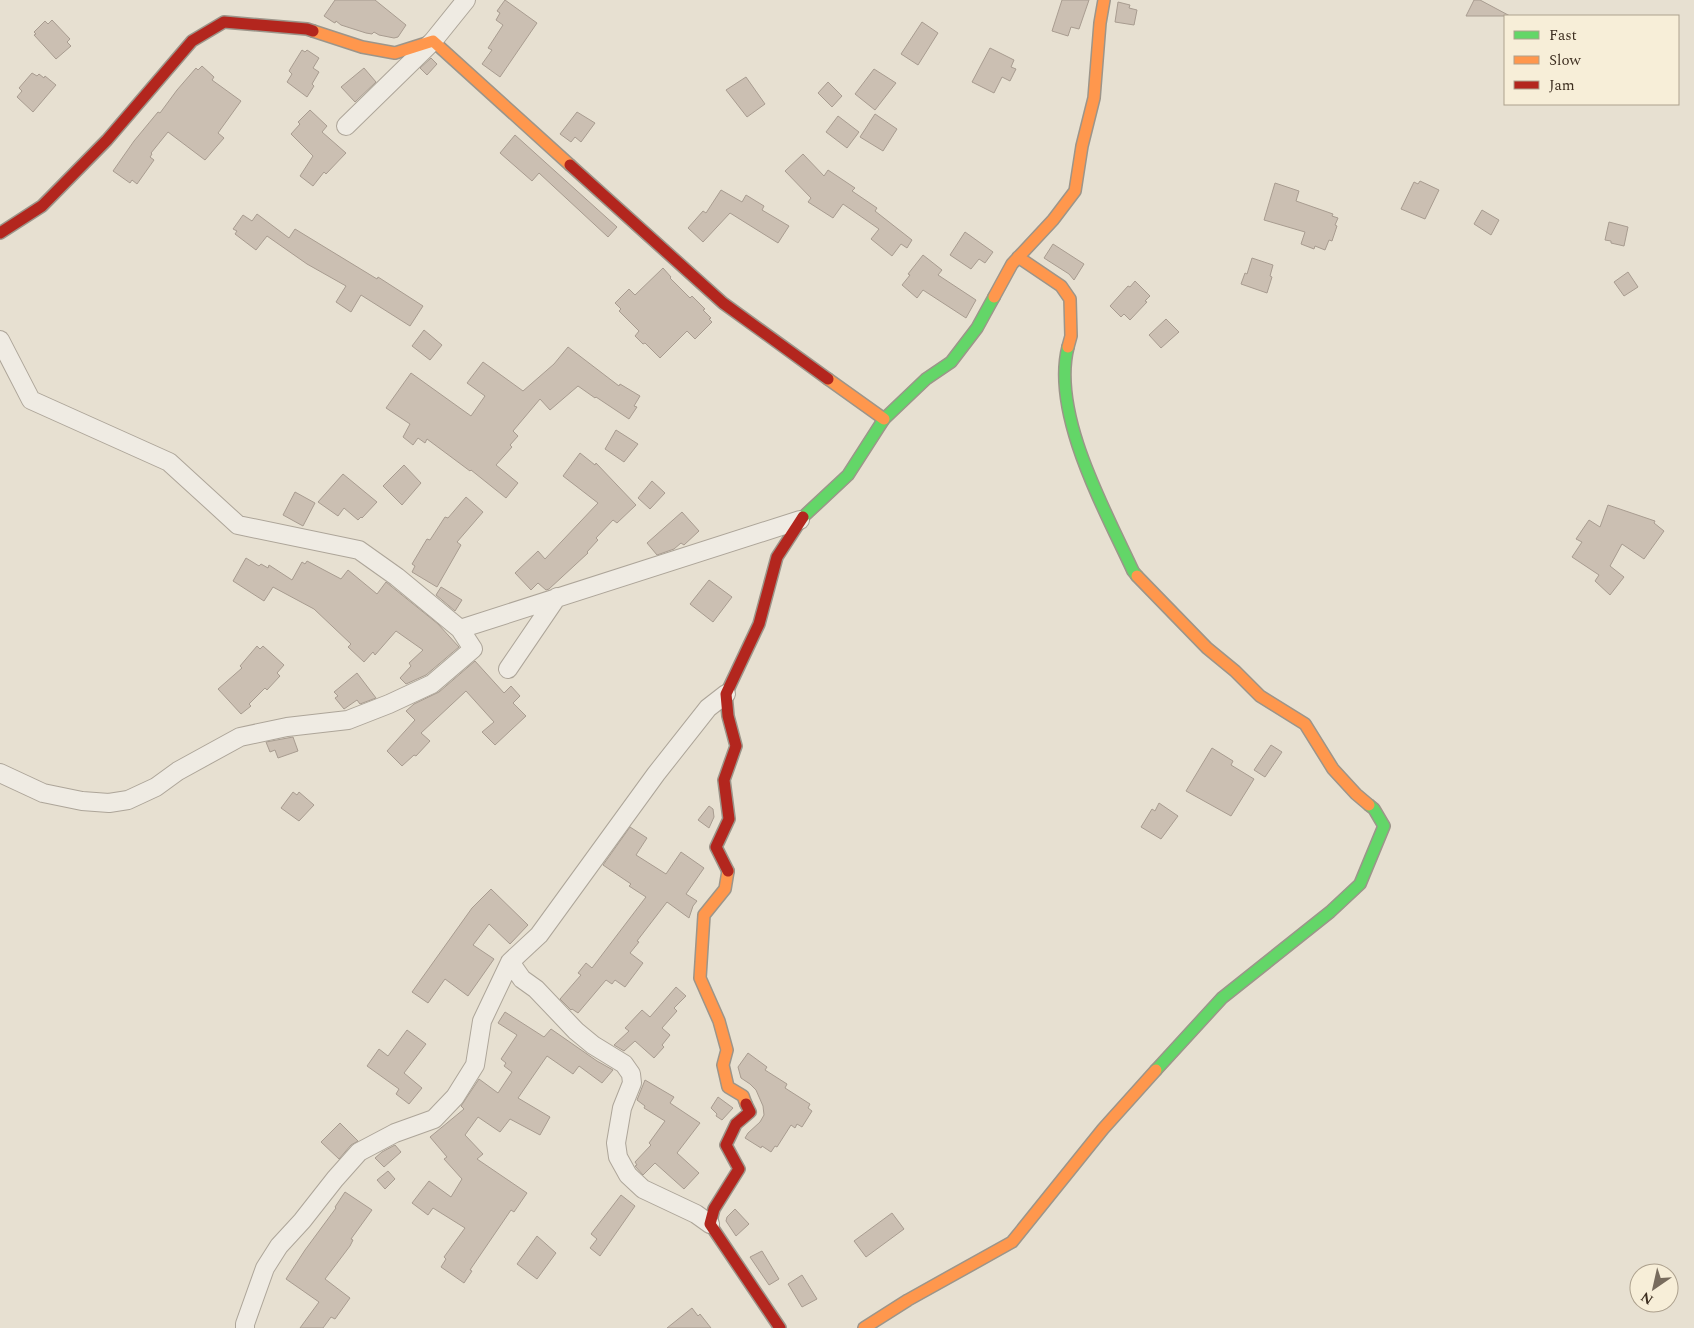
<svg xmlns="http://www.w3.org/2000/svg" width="1694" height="1328" viewBox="0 0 1694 1328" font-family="Spectral,serif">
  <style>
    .building { fill: #cbbfb2; stroke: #a89c90 }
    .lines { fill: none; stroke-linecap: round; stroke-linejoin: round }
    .street-casing { stroke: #ada599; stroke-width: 20 }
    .fast-casing { stroke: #9c958a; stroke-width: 14 }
    .slow-casing { stroke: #9c958a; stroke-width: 14 }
    .jam-casing { stroke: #9c958a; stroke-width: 14 }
    .street { stroke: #efebe3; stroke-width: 18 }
    .fast { stroke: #63d668; stroke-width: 11 }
    .slow { stroke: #ff974d; stroke-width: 11 }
    .jam { stroke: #b3261e; stroke-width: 11 }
  </style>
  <rect width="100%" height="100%" fill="#e7e0d1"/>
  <path class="building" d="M335 0H375L406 25 398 37 394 38 379 35 374 32 372 34 366 33 341 25 336 21 335 23 333 22 324 16Z
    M505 0 537 23 500 77 482 64 492 50 488 48 503 25 496 20 500 13 497 11Z
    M1062 0H1089L1079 29 1071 27 1068 36 1052 31Z
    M1474 0H1480L1510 16H1466Z
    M1118 2 1130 5 1129 8 1137 10 1134 25 1115 22Z
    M52 20 70 39 67 42 71 46 56 59 34 35 36 34 34 32 45 21 48 24Z
    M922 22 938 33 918 65 901 54Z
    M990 48 1014 60 1011 67 1016 69 1010 81 1002 77 994 93 972 82Z
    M302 50 305 52 307 50 319 58 313 68 319 72 312 84 314 86 307 97 287 82 292 74 289 71Z
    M431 58 437 64 427 75 420 68Z
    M202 66 214 77 212 80 241 101 218 133 224 138 217 146 205 160 168 132 151 153 152 154 150 157 154 160 137 184 132 180 130 183 113 171 134 141 158 112 160 113 177 90 196 68 198 70Z
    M364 68 376 82 355 102 341 87Z
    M874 69 896 83 875 110 855 94Z
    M32 73 37 76 39 74 44 78 45 76 56 85 33 112 17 97 22 91 19 88Z
    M746 77 765 104 747 117 726 90Z
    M828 82 842 96 832 107 818 93Z
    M310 110 327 126 322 132 346 153 326 174 324 172 313 186 300 176 313 156 291 134 300 124 298 122Z
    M577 112 595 123 581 142 575 137 571 142 560 134Z
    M875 114 897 129 883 151 860 137Z
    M838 116 859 132 847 148 826 132Z
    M515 135 617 227 608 237 539 173 532 181 500 153Z
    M803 154 824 176 828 170 855 188 852 191 877 208 875 211 912 240 907 248 901 244 892 256 871 239 879 229 843 204 833 218 808 202 811 198 785 171Z
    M1420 181 1439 190 1425 219 1401 209 1414 182 1418 184Z
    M1275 183 1299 191 1296 201 1333 214 1332 216 1338 218 1335 225 1337 226 1332 241 1329 240 1325 250 1315 246 1314 249 1301 244 1305 232 1264 220Z
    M721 190 742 202 746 195 764 206 762 210 789 226 778 243 730 213 703 242 688 228 703 211 706 213Z
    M1482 210 1499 220 1491 235 1474 224Z
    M257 214 289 238 295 229 377 279 378 277 423 306 410 326 361 295 351 312 336 302 346 286 307 264 267 236 256 250 235 234 237 231 233 229 243 215 252 221Z
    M1609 222 1628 227 1624 246 1611 243V241L1605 240Z
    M965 232 993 252 985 263 979 259 971 269 950 255Z
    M1053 244 1084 264 1074 280 1069 274 1044 258Z
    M923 255 942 270 938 275 976 300 966 318 923 290 917 298 902 285 910 275 908 274Z
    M1252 258 1273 265 1270 276 1272 277 1267 293 1241 284 1245 273 1247 274Z
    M663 268 671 277 670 278 690 298 692 296 705 309 703 310 711 318 709 319 712 322 695 339 687 331 660 358 645 343 643 344 635 336 639 331 619 311 621 309 615 303 629 289 635 295Z
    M1628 272 1638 287 1624 296 1614 282Z
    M1135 281 1150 296 1145 301 1147 302 1130 320 1124 314 1121 317 1110 306 1128 286 1130 287Z
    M1166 319 1179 332 1161 348 1149 335Z
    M424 330 442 345 430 360 412 346Z
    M568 347 619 386 620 384 640 396 634 406 637 407 629 419 596 397 595 398 578 386 550 410 540 399 513 431 518 436 510 445 512 447 496 465 518 483 506 498 471 470 470 471 427 439 425 443 418 438 413 445 403 437 410 424 386 408 411 373 471 416 485 396 467 383 483 362 523 391 554 364Z
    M616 430 638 444 624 462 605 449Z
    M580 453 595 465 596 463 636 505 617 523 613 520 596 538 598 540 587 552 588 553 549 589 546 590 538 583 531 590 515 573 538 551 545 559 598 503 563 476Z
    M404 465 421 483 402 505 383 486Z
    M343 474 377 502 362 518 361 517 358 520 344 508 338 516 318 502Z
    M652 481 665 493 650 509 638 498Z
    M295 492 315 503 303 526 283 515Z
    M466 497 483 512 457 542 461 545 437 587 412 572 415 566 412 564 427 539 430 540 445 517 448 518Z
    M1608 505 1655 521 1654 523 1664 531 1644 559 1622 544 1610 566 1624 577 1610 595 1595 581 1599 575 1572 557 1582 542 1576 539 1589 520 1600 527Z
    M682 512 699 531 684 545 681 543 674 549 657 555 647 543Z
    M246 558 259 566 261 564 268 568 269 565 292 580 302 562 305 564 307 561 341 579 348 570 377 594 386 582 438 624 459 647 426 675 406 684 400 678 411 666 409 663 423 650 396 631 375 655 373 652 364 662 348 647 351 644 314 609 273 587 264 601 233 581Z
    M709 580 732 597 713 622 690 604Z
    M441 587 462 600 455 611 436 595Z
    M257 646 260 649 263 646 284 665 277 673 280 676 267 690 265 688 249 704 251 706 241 714 218 689 242 668 240 666Z
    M475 661 504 693 511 686 520 696 513 703 526 716 495 745 482 732 494 722 466 691 421 733 430 741 416 756 414 755 402 766 387 751 415 720 406 711 414 704 439 692Z
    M357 673 376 698 360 704 357 700 344 709 335 698 338 696 334 692Z
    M293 737 298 751 278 758 275 750 270 752 266 742Z
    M1271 745 1282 752 1265 777 1254 770Z
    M1212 748 1233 761 1231 765 1254 779 1231 816 1186 791Z
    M293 792 297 795 299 792 314 805 299 821 281 808Z
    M1159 803 1178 816 1161 839 1141 827 1152 809 1155 811Z
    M709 806 713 809 714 817 709 828 698 820Z
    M630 827 647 838 636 855 666 874 681 852 704 868 686 894 697 901 693 906 689 918 667 902 637 941 639 942 630 953 643 963 625 987 615 980 612 984 606 980 578 1013 572 1009 571 1010 560 999 581 975 578 973 586 963 592 968 646 897 629 886 631 884 603 865Z
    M491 889 528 925 510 944 489 924 473 945 494 959 468 996 445 979 428 1003 412 992 472 908Z
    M676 987 686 996 674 1008 677 1011 662 1028 670 1035 662 1045 664 1047 654 1058 635 1041 624 1051 614 1045 629 1031 625 1028 642 1010 650 1017Z
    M505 1012 544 1037 551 1029 597 1061 613 1070 602 1083 579 1066 573 1074 547 1056 518 1098 550 1117 540 1135 510 1119 500 1132 478 1117 465 1135 483 1154 477 1159 527 1193 514 1212 511 1210 470 1270 472 1271 464 1283 441 1267 446 1259 444 1257 465 1228 433 1208 428 1215 412 1203 429 1181 451 1197 462 1179 444 1159 447 1157 430 1137 464 1109 461 1106 479 1079 498 1093 512 1072 504 1066 506 1063 501 1059 517 1035 498 1023Z
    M407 1030 426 1044 404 1073 422 1088 409 1104 396 1094 399 1089 367 1066 379 1049 388 1056Z
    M748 1053 767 1067 765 1070 787 1084 785 1088 810 1104 808 1108 812 1111 802 1127 797 1124 795 1128 791 1125 777 1147 775 1146 771 1152 762 1146 761 1148 745 1138 748 1133 760 1122 764 1115 763 1106 756 1090 750 1084 741 1078 738 1067Z
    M645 1080 674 1097 670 1103 700 1123 677 1153 699 1173 684 1189 655 1163 643 1175 635 1166 637 1165 635 1162 651 1145 649 1143 665 1121 644 1108 645 1106 637 1100Z
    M718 1097 733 1108 722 1120 716 1116 717 1114 711 1108Z
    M340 1123 358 1141 351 1145 339 1159 321 1142Z
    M395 1145 401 1152 384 1167 375 1158 382 1152Z
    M388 1171 395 1179 385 1189 377 1180Z
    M345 1192 372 1210 351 1239 353 1240 350 1246 325 1279 350 1298 335 1319 331 1317 323 1328H300L319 1302 286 1279 305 1250 336 1208 335 1207Z
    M621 1195 635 1206 600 1256 590 1248 597 1239 591 1234Z
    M735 1209 749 1224 736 1236 726 1221 727 1217Z
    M892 1213 904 1229 866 1257 854 1241Z
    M537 1236 556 1253 537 1279 517 1264Z
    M762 1251 779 1279 769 1285 750 1257Z
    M802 1275 817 1299 802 1307 788 1284Z
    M692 1308 698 1316 700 1314 711 1328H667Z"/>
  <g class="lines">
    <defs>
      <path id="street" d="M346 126 433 41 466 0
        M0 340 31 400 169 462 238 525 359 550 397 577 460 629 800 520
        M508 669 557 597
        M0 773 43 793 82 801 109 803 128 800 156 787 178 771 240 737 287 727 348 720 389 704 432 684 473 649 460 629
        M510 962 522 979 536 989 576 1031 593 1045 624 1064 631 1074 632 1083 622 1108 616 1143 618 1157 628 1175 643 1189 696 1214 710 1224
        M245 1328V1324L265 1268 279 1246 302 1221 335 1179 359 1152 395 1133 434 1119 455 1097 475 1065 482 1021 510 962 539 935 656 774 708 708 726 694"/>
      <path id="fast" d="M1068 347C1051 414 1105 510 1133 571L1137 576
        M803 517 848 475 884 419 926 379 951 362 977 328 994 297
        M1156 1070 1222 998 1330 912 1360 884 1384 826 1374 809 1369 805"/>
      <path id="slow" d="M313 31 362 47 395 53 433 41 570 165
        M1018 257 1061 286 1070 299 1071 336 1068 347
        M994 297 1012 264 1053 220 1075 191 1082 146 1094 98 1100 23 1104 0
        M828 379 884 419
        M1137 576 1207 648 1235 671 1260 696 1305 724 1333 769 1356 794 1369 805
        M728 871 725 889 704 915 700 978 719 1021 727 1050 723 1065 728 1087 743 1096 746 1104
        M864 1328 908 1300 1012 1242 1103 1129 1156 1070"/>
      <path id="jam" d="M570 165 723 303 828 379
        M0 233 42 206 107 140 192 41 224 22 307 29 313 31
        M728 871 716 847 729 819 724 780 736 746 728 716 726 694 759 624 777 557 803 517
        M746 1104 750 1112 736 1124 726 1145 739 1169 714 1209 710 1224 780 1328"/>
    </defs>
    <use href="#street" class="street-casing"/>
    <use href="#fast" class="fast-casing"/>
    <use href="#slow" class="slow-casing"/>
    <use href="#jam" class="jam-casing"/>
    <use href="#street" class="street"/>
    <use href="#fast" class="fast"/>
    <use href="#slow" class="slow"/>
    <use href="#jam" class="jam"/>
  </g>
  <rect x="1504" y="15" width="175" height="90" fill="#f7eed8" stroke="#ada18e"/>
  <rect x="1514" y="31" width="25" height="8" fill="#63d668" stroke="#ada18e"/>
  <text x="1549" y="40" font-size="15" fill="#3d2e20">Fast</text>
  <rect x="1514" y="56" width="25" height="8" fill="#ff974d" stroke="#ada18e"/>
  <text x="1549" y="65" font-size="15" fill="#3d2e20">Slow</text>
  <rect x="1514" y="81" width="25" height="8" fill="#b3261e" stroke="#ada18e"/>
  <text x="1549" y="90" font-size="15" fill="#3d2e20">Jam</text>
  <g transform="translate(1654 1288) rotate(214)"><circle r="24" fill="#f7eed8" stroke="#ada18e"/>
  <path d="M0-4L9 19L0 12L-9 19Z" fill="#786c5e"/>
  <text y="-8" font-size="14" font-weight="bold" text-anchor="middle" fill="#3d2e20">N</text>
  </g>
</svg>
